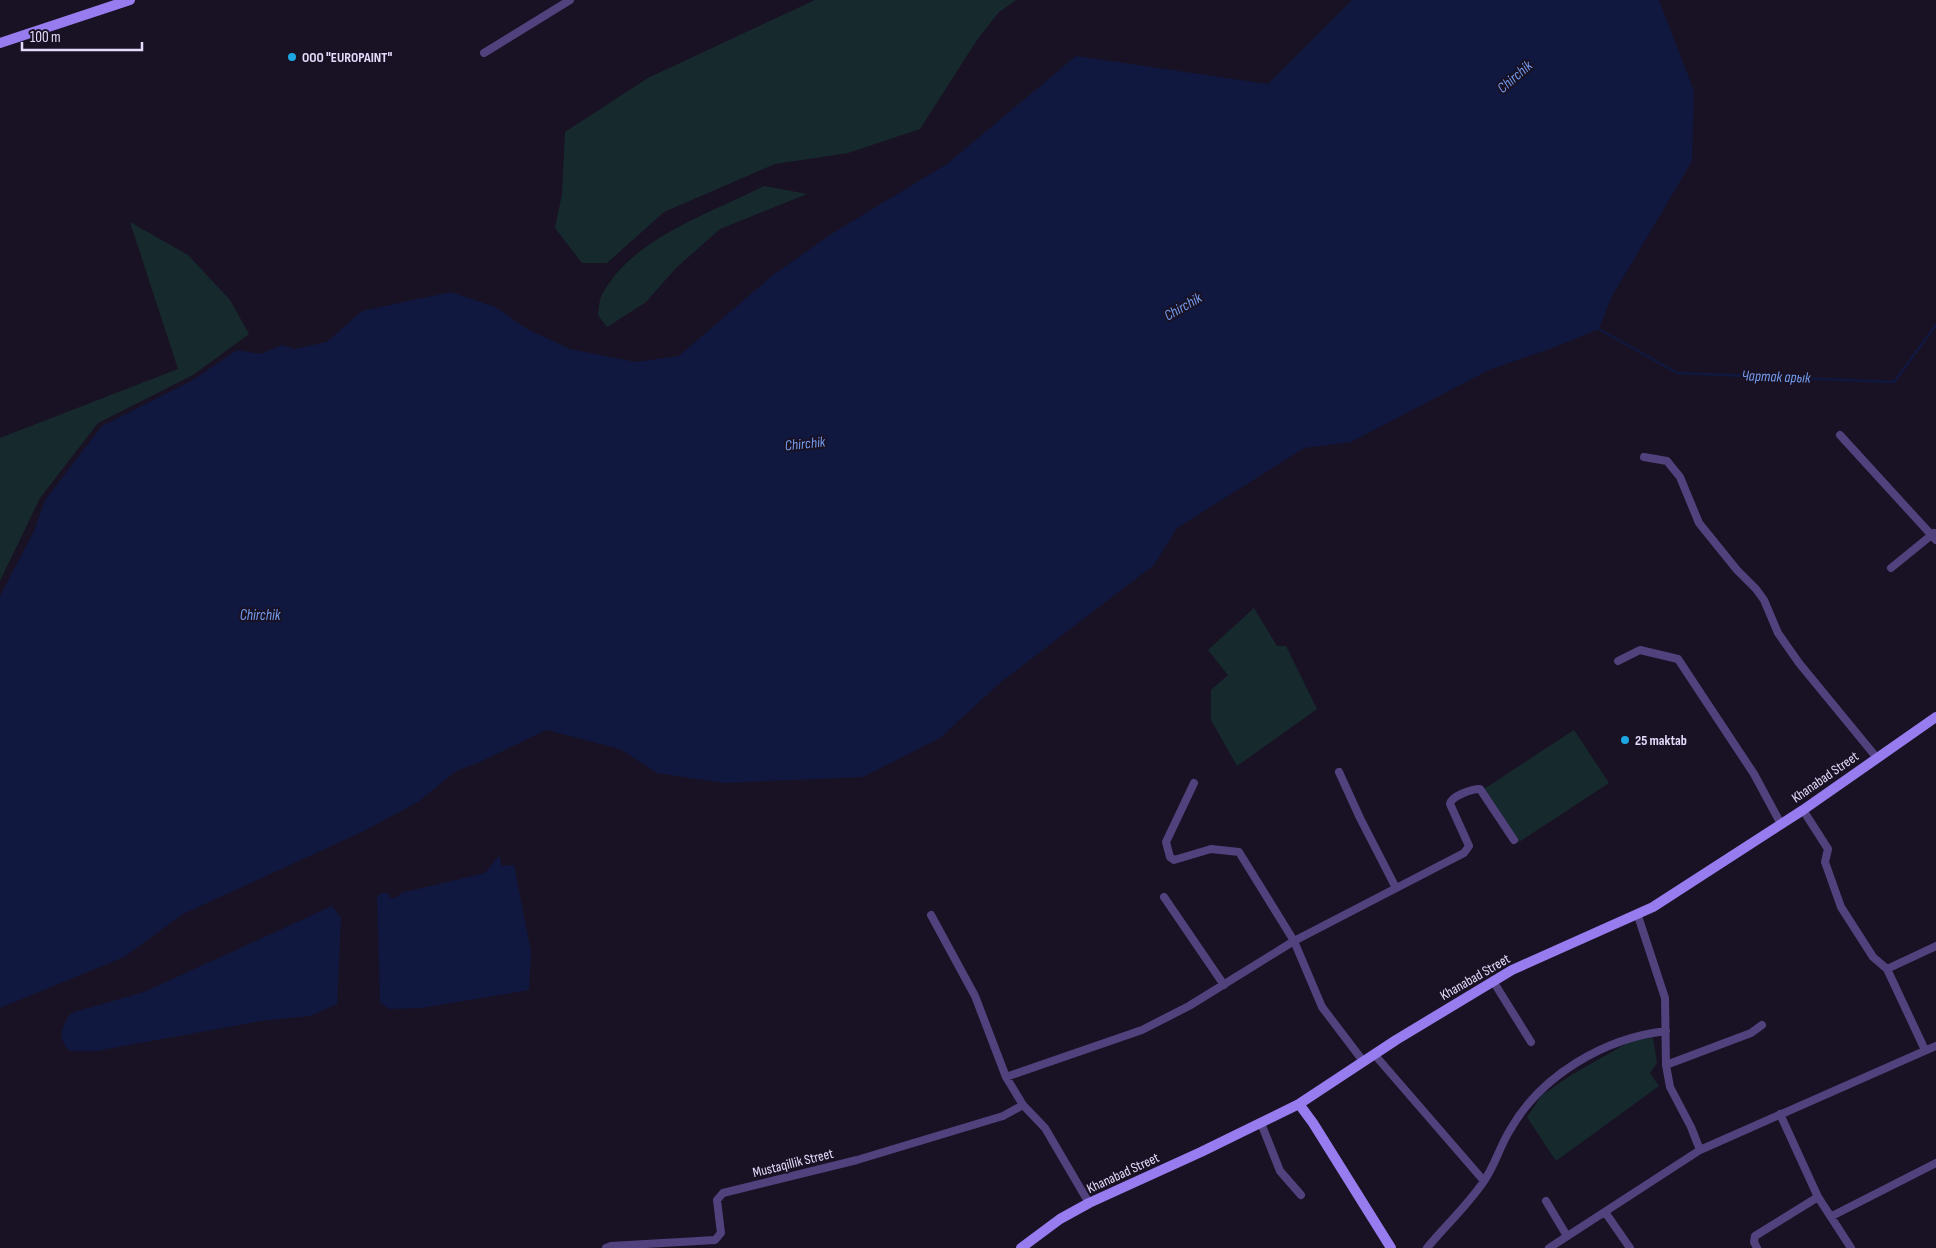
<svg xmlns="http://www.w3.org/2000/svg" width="1936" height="1248" viewBox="0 0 1936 1248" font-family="'Sofia Sans Condensed',sans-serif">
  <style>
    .green { fill: #162a2e }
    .water { fill: #10183f }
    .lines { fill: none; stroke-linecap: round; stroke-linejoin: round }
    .stream { stroke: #10183f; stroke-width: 2.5 }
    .street { stroke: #51427e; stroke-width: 8 }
    .secondary { stroke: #977cef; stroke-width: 10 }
    .poi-dot { fill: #1ca6e4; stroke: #191224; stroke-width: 2 }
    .labels { text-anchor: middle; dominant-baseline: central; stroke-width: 4; stroke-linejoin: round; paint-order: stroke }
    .poi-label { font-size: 14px; font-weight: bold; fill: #e4dafb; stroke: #191224; text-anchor: start }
    .street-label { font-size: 14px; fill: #e4dafb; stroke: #191224 }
    .water-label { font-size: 15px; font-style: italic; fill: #749cee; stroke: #191224 }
  </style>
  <rect width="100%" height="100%" fill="#191224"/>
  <path class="green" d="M815 0H1016L998 13 977 40 920 129 848 153 775 164 664 212 607 263H582L555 228 562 194 565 132 648 78Z
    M764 186 807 194 720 229 676 268 646 302 607 327 598 315C599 308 599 299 603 293 633 238 711 213 764 186Z
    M130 222 188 255 230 300 249 334 193 375 98 423 40 498 0 581V438L178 369Z
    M1254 608 1277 646H1286L1317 709 1237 766 1211 720V690L1228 675 1208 650Z
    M1574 730 1609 783 1519 842 1484 789Z
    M1653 1038 1657 1063 1650 1073 1659 1086 1556 1161 1527 1117 1542 1095 1573 1074 1633 1040Z"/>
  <path class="water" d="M1352 0H1659L1694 91 1692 161 1611 298 1599 329 1555 347 1489 370 1351 442 1304 448 1177 528 1154 565 1001 682 940 738 863 777 724 783 657 773 620 749 546 730 480 762 456 771 418 802 362 832 183 914 124 957 0 1008V596L34 531 45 500 102 426 193 380 237 350 260 354 282 345 294 349 327 342 362 311 451 292 495 307 527 329 570 349 636 362 679 356 773 275 833 233 947 164 1076 56 1268 84Z
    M499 856 502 866 514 865 531 952 529 990 421 1008 389 1009 380 1002 377 896 383 893 389 894 390 898H396L401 893 485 873Z
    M332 906 341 918 337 1004 310 1016 261 1021 96 1051H70C57 1039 61 1026 71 1013L144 992Z"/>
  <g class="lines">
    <path class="stream" d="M1599 329 1677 373 1894 382 1936 325"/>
    <path class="street" d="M484 53 570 0
      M1840 435 1936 540
      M1644 457 1667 461 1680 477 1699 523 1737 570 1756 589 1764 600 1778 633 1799 663 1877 758
      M1891 568 1934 533
      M1618 661 1640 650 1678 659 1754 774 1781 824
      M1339 772 1360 818 1396 888
      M1194 783 1166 842 1170 857 1174 860 1211 849 1239 852 1294 941 1322 1007 1363 1061
      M1803 810 1828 849 1825 862 1841 907 1873 957 1887 969 1925 1050
      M1164 897 1224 985
      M931 915 975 996 1006 1077 1023 1105 1045 1128 1089 1203
      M1638 916 1665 998 1666 1065 1670 1087 1691 1127 1700 1150
      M1887 969 1936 946
      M1493 981 1531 1042
      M1374 1054 1484 1181
      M1666 1065 1751 1033 1762 1025
      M1006 1077 1142 1030 1189 1006 1294 941 1464 853 1469 846 1450 804C1451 796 1472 789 1480 789L1514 840
      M1780 1114 1818 1197 1851 1248
      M1261 1123 1280 1171 1301 1195
      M1546 1201 1567 1236
      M1605 1212 1630 1248
      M1832 1216 1936 1163
      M606 1248 611 1246 715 1240 721 1233 717 1200 723 1193 857 1160 1003 1116 1023 1105
      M1427 1248C1445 1226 1468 1205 1484 1181 1495 1165 1500 1146 1510 1130 1541 1075 1605 1038 1666 1031
      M1549 1248 1700 1150 1936 1046
      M1757 1248 1754 1242 1755 1236 1818 1197"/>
    <path class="secondary" d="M0 43 130 0
      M1299 1104 1313 1123 1391 1248
      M1021 1248 1060 1219 1089 1203 1201 1152 1299 1104 1396 1040 1512 970 1653 907 1803 810 1936 717"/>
  </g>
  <g class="poi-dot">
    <circle cx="292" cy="57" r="5"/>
    <circle cx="1625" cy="740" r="5"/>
  </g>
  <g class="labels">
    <g class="poi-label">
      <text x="302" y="57">OOO "EUROPAINT"</text>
      <text x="1635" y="740">25 maktab</text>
    </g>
    <g class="street-label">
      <text transform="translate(1825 777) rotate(-35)">Khanabad Street</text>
      <text transform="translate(1475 977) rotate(-30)">Khanabad Street</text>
      <text transform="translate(793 1163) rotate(-14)">Mustaqillik Street</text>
      <text transform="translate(1123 1173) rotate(-25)">Khanabad Street</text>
    </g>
    <g class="water-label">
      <text transform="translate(1515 77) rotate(-41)">Chirchik</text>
      <text transform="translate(1183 307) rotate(-30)">Chirchik</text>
      <text transform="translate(1776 377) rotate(2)">Чартак арык</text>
      <text transform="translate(805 444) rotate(-6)">Chirchik</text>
      <text x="260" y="615">Chirchik</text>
    </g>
  </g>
  <path d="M22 42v8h120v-8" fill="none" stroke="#e4dafb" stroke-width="2.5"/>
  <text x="30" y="42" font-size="15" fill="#e4dafb" stroke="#191224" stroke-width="4" paint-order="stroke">100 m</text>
</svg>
